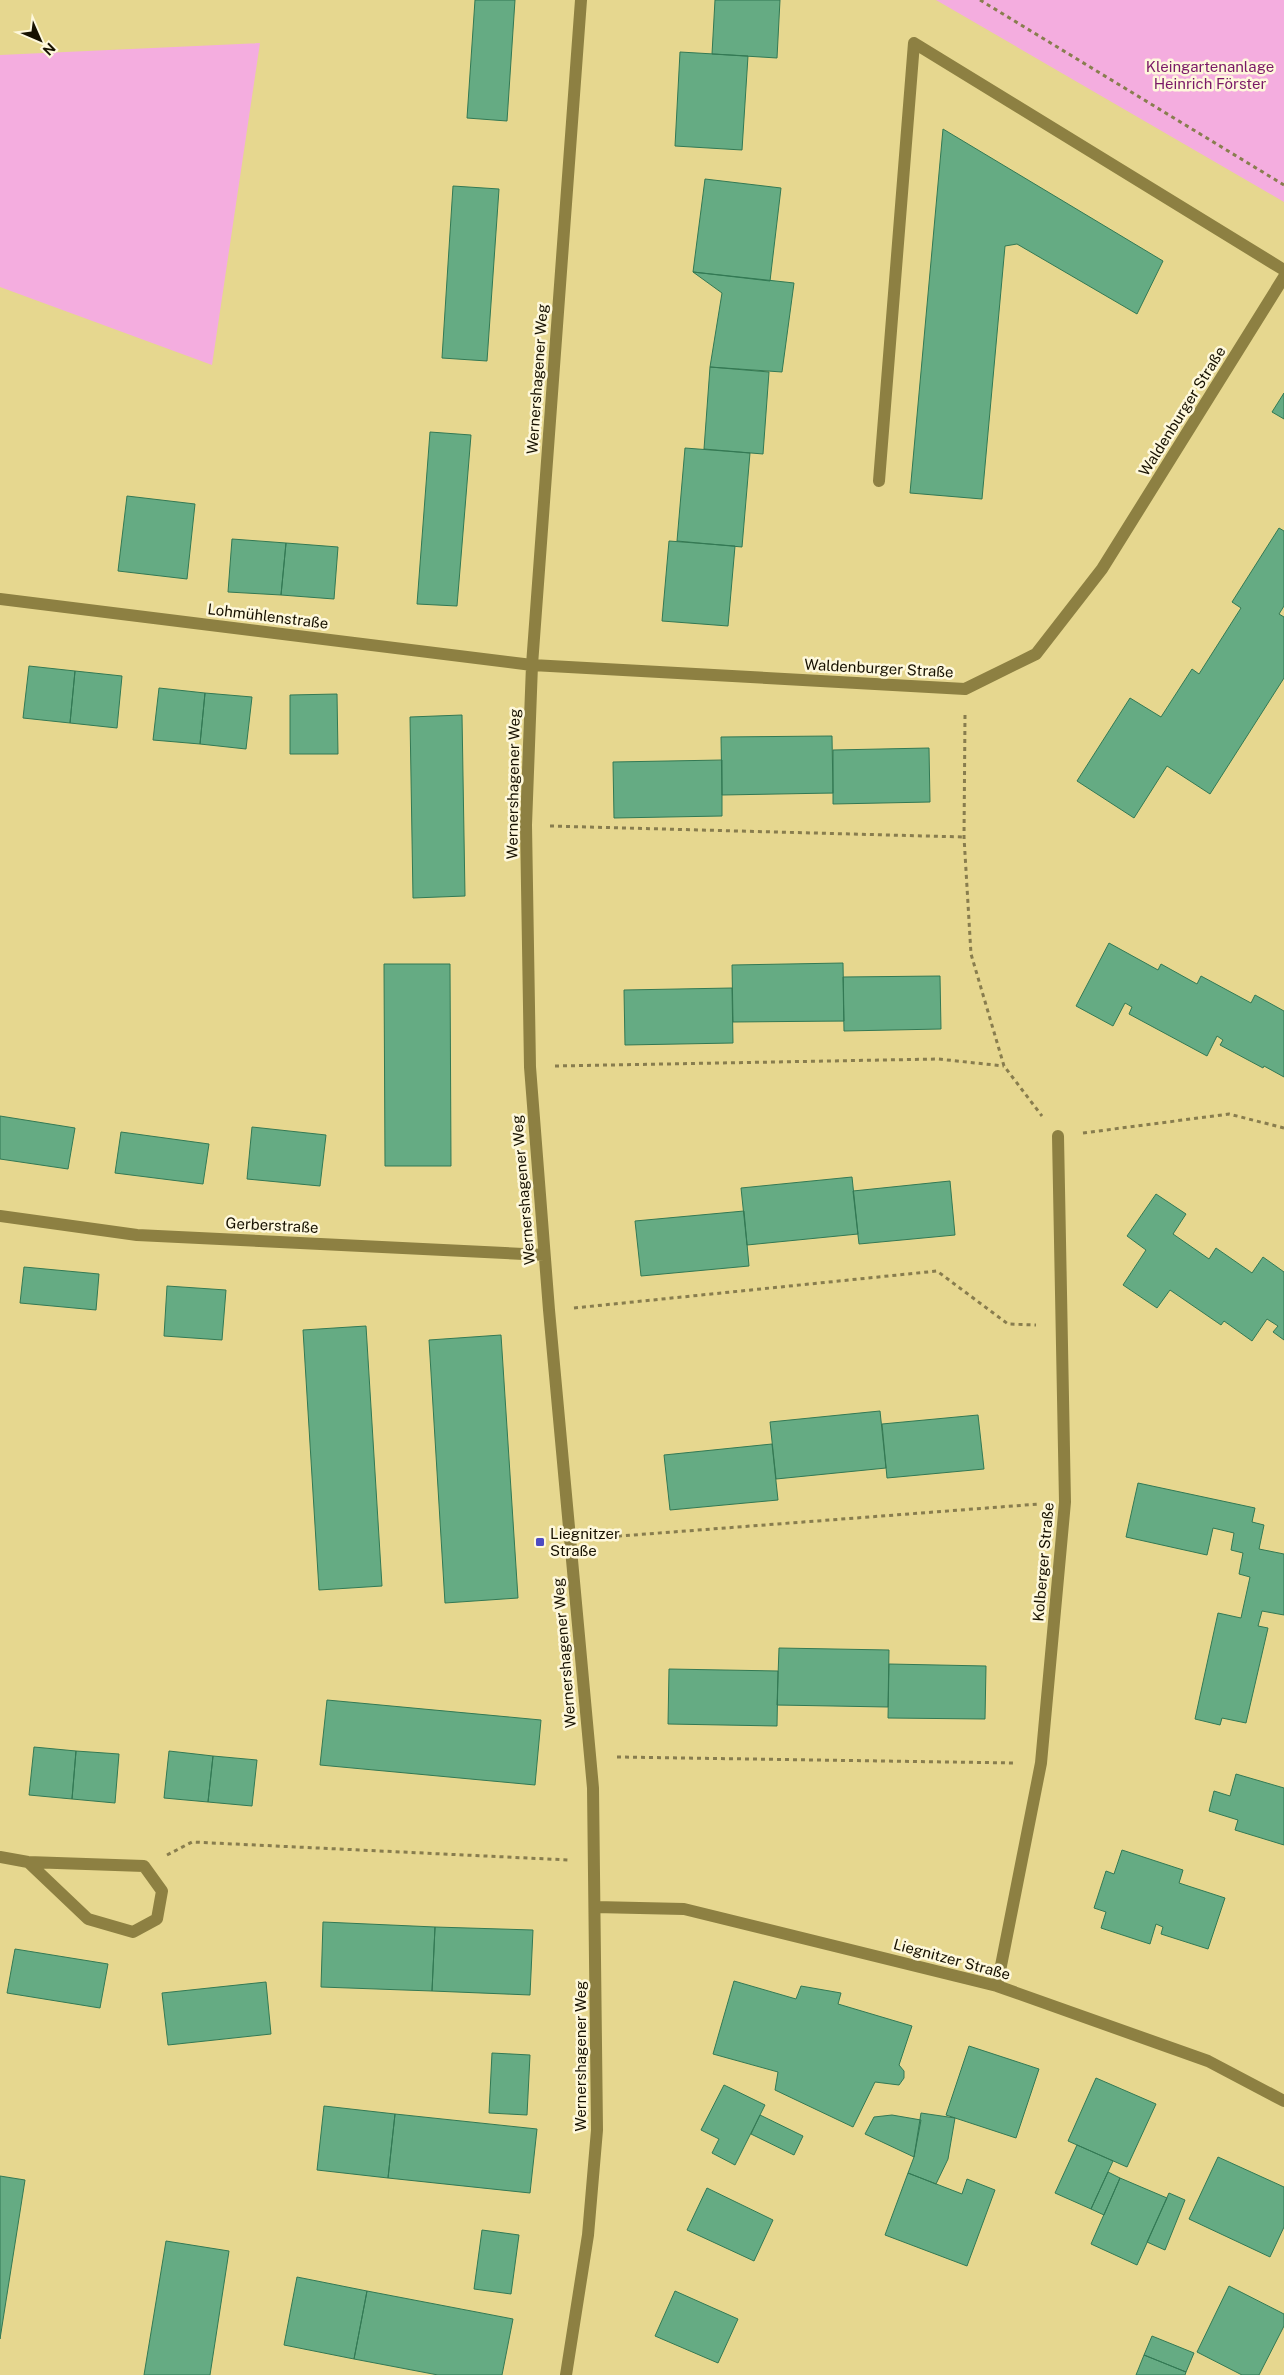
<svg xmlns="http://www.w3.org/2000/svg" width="1284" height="2375" viewBox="0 0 1284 2375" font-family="'Public Sans',sans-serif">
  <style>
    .green { fill: #f4addf }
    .building { fill: #65ab83; stroke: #337954 }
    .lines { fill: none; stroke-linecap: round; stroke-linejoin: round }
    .path { stroke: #887d4e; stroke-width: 3; stroke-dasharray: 4 4; stroke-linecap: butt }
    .lane { stroke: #8d8042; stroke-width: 12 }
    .street { stroke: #8d8042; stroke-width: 12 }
    .poi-dot { fill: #4d4bc2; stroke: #fef8dc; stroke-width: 2 }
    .labels { text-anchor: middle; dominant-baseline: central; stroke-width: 5; stroke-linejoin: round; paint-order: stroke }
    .park-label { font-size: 15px; fill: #7a1866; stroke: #fef8dc }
    .street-label { font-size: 15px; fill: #171100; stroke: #fef8dc }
    .poi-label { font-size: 15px; fill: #171100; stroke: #fef8dc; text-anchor: start }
  </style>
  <rect width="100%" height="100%" fill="#e6d78f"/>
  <path class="green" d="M936 0H1284V202Z
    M260 43 212 365 0 287V55Z"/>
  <path class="building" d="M475 0H515L507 121 467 118Z
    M715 0H780L777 58 712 54Z
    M680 52 748 56 742 150 675 146Z
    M943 129 1163 261 1137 314 1017 244 1005 246 982 499 910 493Z
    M705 179 781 188 770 281 693 272Z
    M453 186 499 189 487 361 442 358Z
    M693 272 794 283 782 372 710 367 722 293Z
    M710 367 769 372 763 454 704 449Z
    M1284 393V419L1272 412Z
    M430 432 471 435 457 606 417 604Z
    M685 448 750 453 742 547 677 541Z
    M127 496 195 504 187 579 118 571Z
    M1279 528 1284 531V606L1279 614 1284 617V678L1210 794 1167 766 1134 818 1077 781 1130 698 1161 717 1192 669 1199 674 1241 608 1232 602Z
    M232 539 286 543 281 595 228 592Z
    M669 541 735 546 728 626 662 621Z
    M286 543 338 547 334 599 281 595Z
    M29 666 75 671 70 723 23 718Z
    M75 671 122 676 117 728 70 723Z
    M159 688 205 693 200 744 153 740Z
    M205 693 252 697 246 749 200 744Z
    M337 694 338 754H290V695Z
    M462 715 465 896 413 898 410 717Z
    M832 736 833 793 722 795 721 737Z
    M929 748 930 802 833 804V750Z
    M722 760V816L614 818 613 762Z
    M1109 943 1158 970 1161 964 1197 984 1201 976 1251 1003 1255 995 1284 1011V1077L1264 1066 1263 1068 1220 1045 1223 1040 1217 1036 1207 1056 1129 1014 1132 1007 1125 1003 1113 1026 1076 1006Z
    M843 963 844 1021 733 1022 732 965Z
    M384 964H450L451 1166H385Z
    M940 976 941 1029 844 1031 843 977Z
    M732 988 733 1043 625 1045 624 990Z
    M0 1116 75 1128 68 1169 0 1159Z
    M252 1127 326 1135 320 1186 247 1179Z
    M121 1132 209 1144 203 1184 115 1173Z
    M852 1177 858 1234 747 1245 741 1188Z
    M950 1181 955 1235 859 1244 853 1191Z
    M1156 1194 1186 1214 1173 1234 1209 1259 1216 1248 1252 1273 1263 1257 1284 1272V1340L1273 1332 1278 1326 1267 1319 1252 1341 1224 1321 1221 1325 1170 1290 1157 1308 1123 1285 1146 1250 1127 1236Z
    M744 1211 749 1266 641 1276 635 1221Z
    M24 1267 99 1274 96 1310 20 1303Z
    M167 1286 226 1290 222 1340 164 1336Z
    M366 1326 382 1586 319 1590 303 1330Z
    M501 1335 518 1598 445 1603 429 1340Z
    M880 1411 886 1468 776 1479 770 1422Z
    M978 1415 984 1469 887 1478 882 1424Z
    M772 1444 778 1500 670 1510 664 1455Z
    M1138 1483 1255 1508 1252 1522 1264 1525 1259 1549 1284 1554V1615L1262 1611 1258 1626 1268 1628 1246 1723 1222 1718 1220 1725 1195 1719 1218 1613 1241 1618 1250 1577 1239 1574 1243 1553 1231 1550 1234 1533 1213 1528 1207 1555 1126 1537Z
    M779 1648 889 1650 888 1707 777 1705Z
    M889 1664 986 1666 985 1719 888 1718Z
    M669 1669 778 1671 777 1726 668 1724Z
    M327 1700 541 1720 535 1785 320 1765Z
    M34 1747 76 1751 72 1799 29 1795Z
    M76 1751 119 1754 115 1803 72 1799Z
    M169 1751 213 1756 208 1802 164 1798Z
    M213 1756 257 1760 252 1806 208 1802Z
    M1236 1774 1284 1788V1845L1235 1830 1238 1820 1209 1811 1214 1791 1230 1796Z
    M1122 1850 1183 1870 1179 1883 1225 1898 1208 1949 1161 1934 1163 1927 1156 1924 1150 1944 1101 1928 1106 1912 1094 1908 1106 1871 1114 1874Z
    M323 1922 435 1927 432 1991 321 1987Z
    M435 1927 533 1930 530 1995 432 1991Z
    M15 1949 108 1964 100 2008 7 1993Z
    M734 1981 796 1999 801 1986 841 1993 838 2004 912 2026 899 2065 904 2071V2078L899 2085 875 2082 853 2127 775 2090 778 2072 713 2054Z
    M266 1982 271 2034 168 2045 162 1993Z
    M969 2046 1039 2069 1016 2138 946 2115Z
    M492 2053 530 2055 527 2115 489 2113Z
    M1096 2078 1156 2104 1127 2167 1068 2141Z
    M724 2085 765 2105 735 2165 712 2153 719 2139 701 2130Z
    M324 2106 395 2114 388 2178 317 2170Z
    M921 2113 955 2118 948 2159 936 2184 908 2173 914 2157Z
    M395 2114 537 2129 530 2193 388 2178Z
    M760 2115 803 2136 794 2155 751 2134Z
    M892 2115 921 2120 914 2157 865 2134 874 2117Z
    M1077 2145 1113 2161 1091 2209 1055 2193Z
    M1218 2157 1284 2187V2227L1270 2257 1189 2219Z
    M1108 2172 1120 2178 1104 2215 1091 2209Z
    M908 2173 962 2194 967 2179 995 2190 967 2266 885 2235Z
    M0 2176 25 2180 0 2339Z
    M1120 2178 1167 2198 1137 2265 1091 2244Z
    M707 2188 773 2220 754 2261 687 2230Z
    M1169 2193 1185 2200 1165 2250 1147 2242Z
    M482 2230 519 2235 511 2294 474 2289Z
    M166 2241 229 2251 210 2375H144Z
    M297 2277 367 2291 354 2359 284 2345Z
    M1229 2286 1284 2314V2326L1259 2375H1242L1197 2352Z
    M367 2291 513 2319 502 2375H438L354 2359Z
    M675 2291 738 2319 718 2363 655 2336Z
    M1152 2336 1194 2353 1186 2372 1144 2355Z
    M1144 2355 1186 2372 1185 2375H1136Z"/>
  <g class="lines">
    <path class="path" d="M980 0 1284 185
      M965 715 964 837 971 954 1004 1066 1042 1116
      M550 826 964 837
      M555 1066 938 1059 1004 1066
      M1083 1133 1229 1114 1284 1128
      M574 1308 937 1271 1008 1324 1036 1325
      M594 1538 1039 1504
      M617 1757 1015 1763
      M167 1855 192 1842 569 1860"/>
    <path class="lane" d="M879 481 914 43 1284 270"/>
    <path class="street" d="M0 599 532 665 965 689 1036 654 1102 569 1284 277
      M0 1216 137 1235 544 1255
      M0 1857 28 1862 144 1866 162 1891 157 1919 133 1932 88 1919 28 1862
      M595 1907 684 1909 997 1986 1208 2061 1284 2101
      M997 1986 1041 1763 1065 1502 1058 1136
      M566 2375 588 2235 597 2130 593 1788 549 1310 530 1067 526 825 532 665 581 0"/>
  </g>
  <rect class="poi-dot" x="535" y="1537" width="10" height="10" rx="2.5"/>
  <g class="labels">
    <g class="park-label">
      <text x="1210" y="66">Kleingartenanlage<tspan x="1210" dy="17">Heinrich Förster</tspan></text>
    </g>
    <g class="street-label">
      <text transform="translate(537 379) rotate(-86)">Wernershagener Weg</text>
      <text transform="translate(1182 411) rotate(-58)">Waldenburger Straße</text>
      <text transform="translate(268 616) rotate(7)">Lohmühlenstraße</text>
      <text transform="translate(879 668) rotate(3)">Waldenburger Straße</text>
      <text transform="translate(513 784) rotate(-89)">Wernershagener Weg</text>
      <text transform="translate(523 1190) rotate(-95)">Wernershagener Weg</text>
      <text transform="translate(272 1225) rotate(3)">Gerberstraße</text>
      <text transform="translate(1043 1562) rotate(-85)">Kolberger Straße</text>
      <text transform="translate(564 1653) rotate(-95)">Wernershagener Weg</text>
      <text transform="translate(952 1959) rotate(15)">Liegnitzer Straße</text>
      <text transform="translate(580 2056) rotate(-90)">Wernershagener Weg</text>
    </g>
    <g class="poi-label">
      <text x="550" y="1533">Liegnitzer<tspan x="550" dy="17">Straße</tspan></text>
    </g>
  </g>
  <g transform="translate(40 40) rotate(135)" stroke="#fef8dc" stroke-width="4" paint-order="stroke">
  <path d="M0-4L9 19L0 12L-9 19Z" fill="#171100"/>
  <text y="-8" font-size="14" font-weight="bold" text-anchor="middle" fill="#171100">N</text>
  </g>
</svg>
